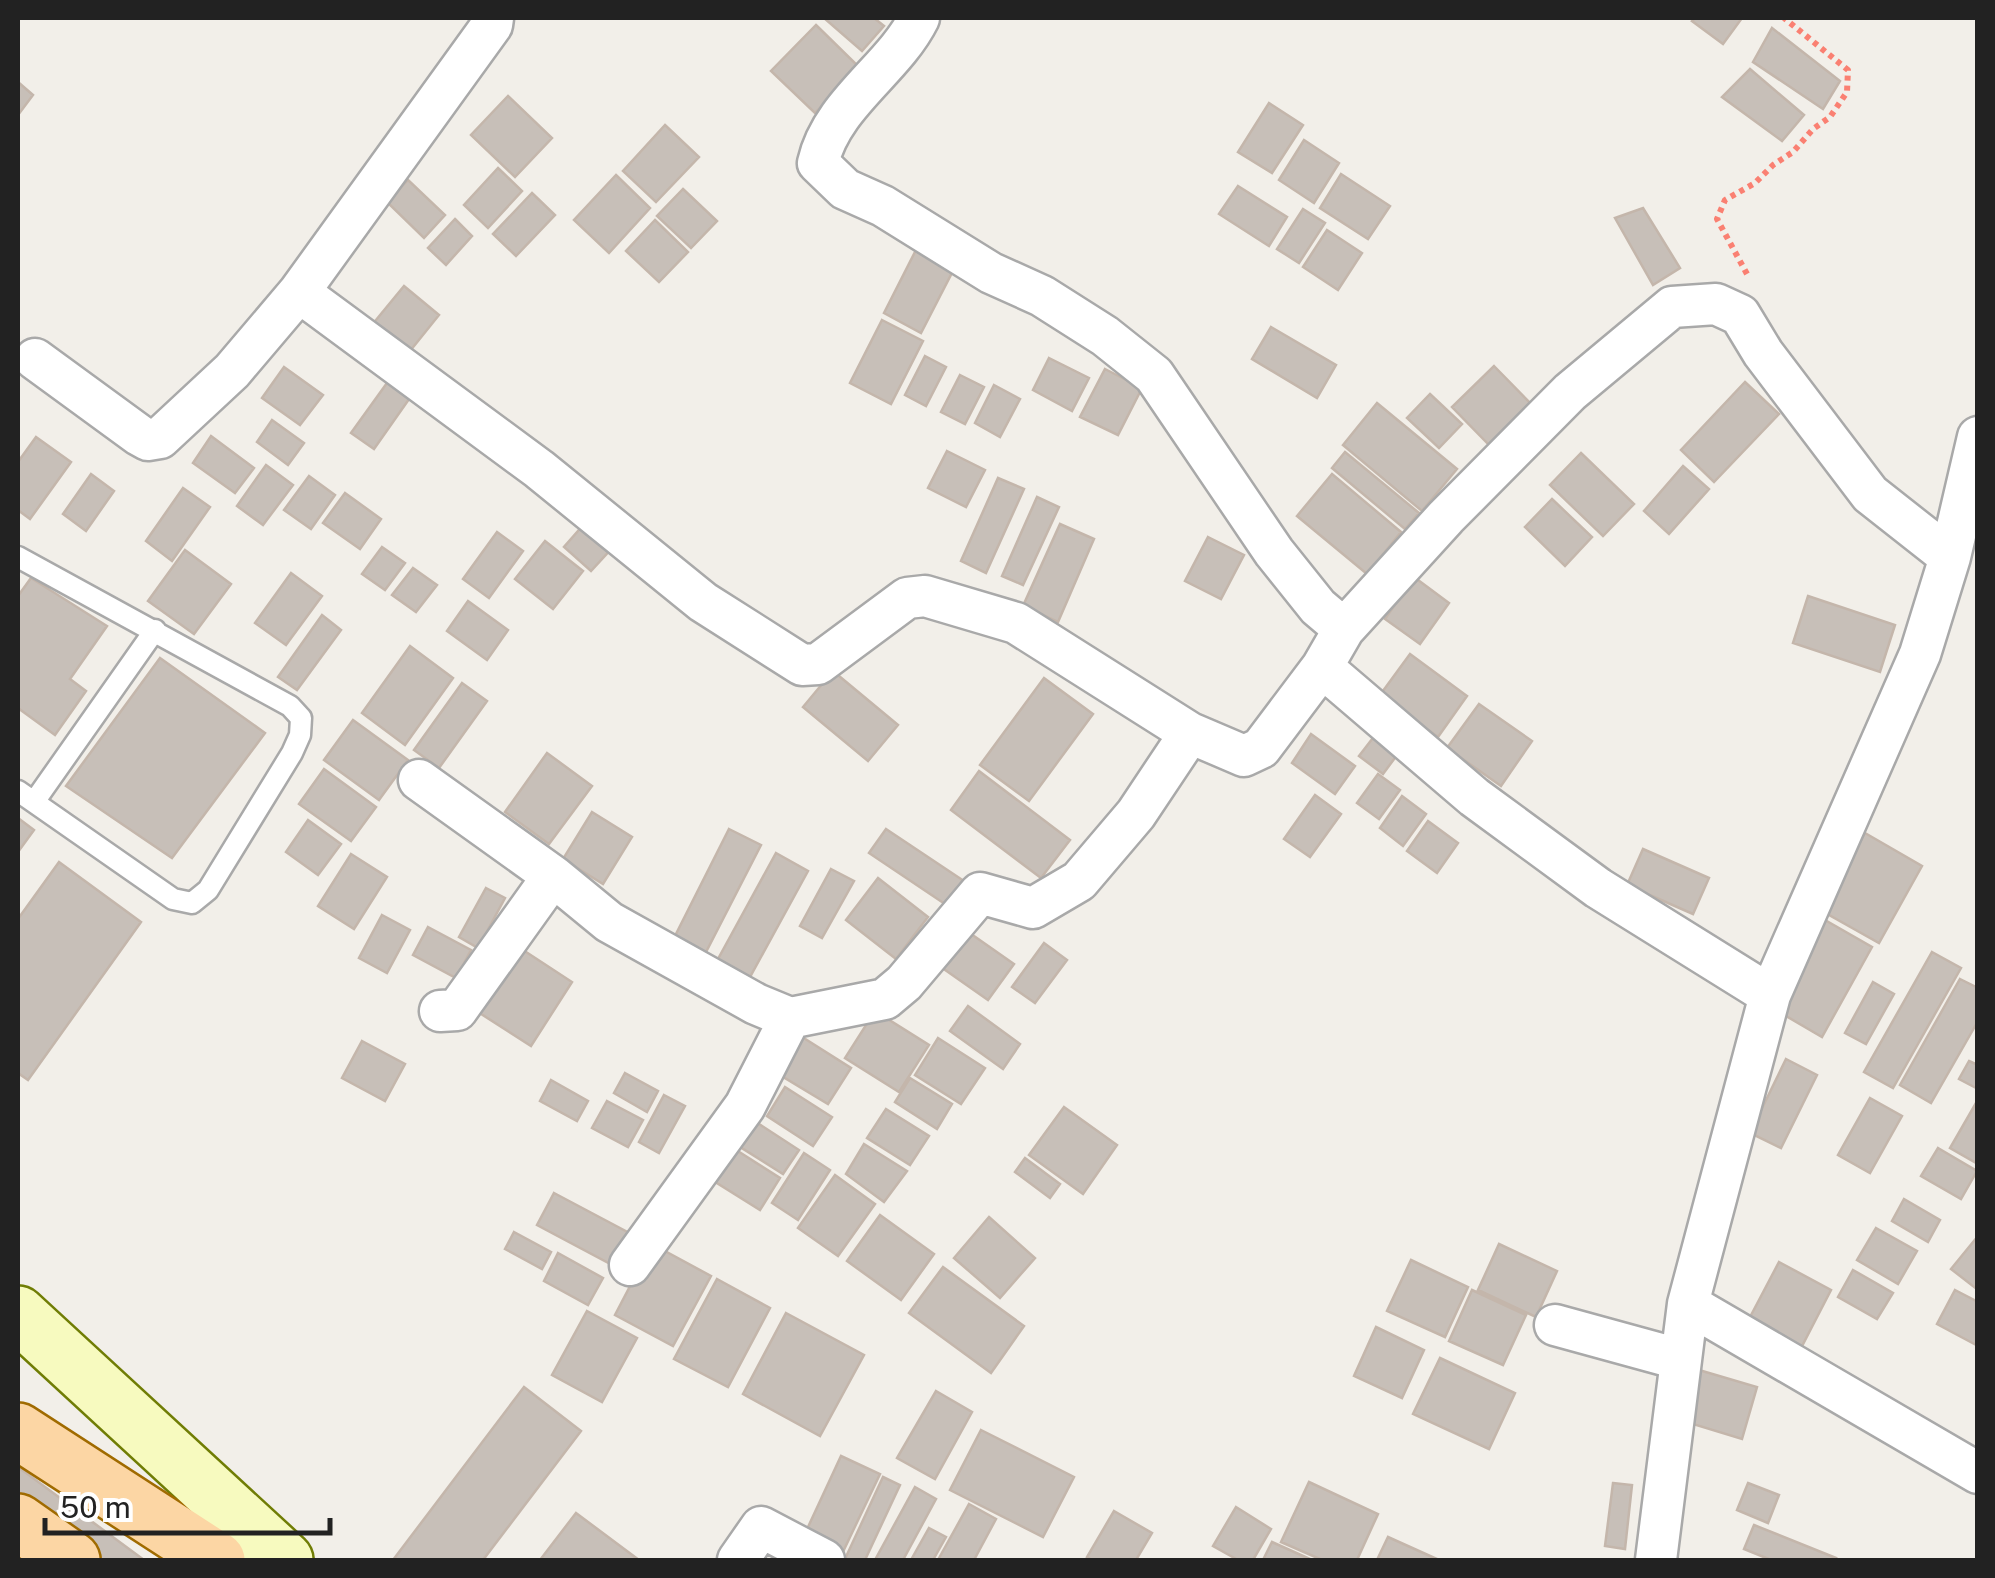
<svg xmlns="http://www.w3.org/2000/svg" width="1995" height="1578" viewBox="0 0 1995 1578" font-family="'Public Sans',sans-serif">
  <style>
    .building { fill: #c7bfb8; stroke: #c4b6ab; stroke-width: 2.5 }
    .lines { fill: none; stroke-linecap: round; stroke-linejoin: round }
    .lane-casing { stroke: #a9a9a9; stroke-width: 25 }
    .street-casing { stroke: #a9a9a9; stroke-width: 45 }
    .secondary-casing { stroke: #707d05; stroke-width: 60 }
    .primary-casing { stroke: #a06b00; stroke-width: 60 }
    .path { stroke: #fa8072; stroke-width: 6; stroke-dasharray: 5 5; stroke-linecap: butt }
    .lane { stroke: #fff; stroke-width: 20 }
    .street { stroke: #fff; stroke-width: 40 }
    .secondary { stroke: #f7fabf; stroke-width: 55 }
    .primary { stroke: #fcd6a4; stroke-width: 55 }
  </style>
  <rect width="100%" height="100%" fill="#f2efe9"/>
  <path class="building" d="M824 18H874L884 26 862 51Z
    M1695 18H1742L1723 44 1692 21Z
    M816 25 860 68 815 113 771 71Z
    M1772 28 1840 81 1823 109 1753 62Z
    M1750 69 1804 115 1782 141 1722 97Z
    M18 82 33 95 18 115Z
    M508 96 552 138 515 177 471 135Z
    M1269 103 1303 125 1272 173 1238 152Z
    M665 125 699 157 656 202 623 171Z
    M1304 140 1339 163 1314 203 1279 180Z
    M498 168 522 191 488 228 464 205Z
    M1341 174 1390 206 1368 239 1320 208Z
    M616 175 650 208 609 253 574 220Z
    M408 180 445 215 424 238 387 202Z
    M1238 186 1287 217 1269 246 1219 214Z
    M683 189 717 221 691 248 657 216Z
    M532 193 555 215 516 256 493 234Z
    M1643 208 1680 268 1653 285 1615 218Z
    M1303 209 1325 223 1299 263 1277 249Z
    M455 219 472 236 446 265 428 248Z
    M655 220 688 252 659 282 626 251Z
    M1327 230 1362 253 1338 290 1303 267Z
    M918 246 956 265 921 333 884 313Z
    M404 286 439 315 406 356 371 326Z
    M882 320 923 341 891 404 850 383Z
    M1271 327 1336 365 1317 398 1252 359Z
    M925 356 946 367 926 406 905 395Z
    M1049 358 1089 378 1072 411 1033 390Z
    M1494 366 1535 408 1493 449 1452 407Z
    M284 367 323 395 300 425 262 398Z
    M1105 369 1142 388 1118 435 1080 417Z
    M960 375 984 387 965 424 941 412Z
    M392 376 414 392 374 449 351 433Z
    M1745 382 1779 414 1714 482 1681 450Z
    M994 385 1020 399 1000 437 975 423Z
    M1430 394 1462 424 1439 448 1407 418Z
    M1377 403 1457 469 1422 511 1343 445Z
    M272 420 304 443 288 465 257 442Z
    M211 436 254 468 235 493 193 463Z
    M36 437 71 462 30 519 18 510V462Z
    M947 451 985 470 966 507 928 488Z
    M1345 452 1419 513 1405 529 1332 468Z
    M1581 453 1634 504 1603 536 1550 485Z
    M266 465 293 485 263 525 237 506Z
    M1683 466 1709 489 1669 534 1644 511Z
    M91 474 114 491 86 531 63 514Z
    M1332 474 1401 532 1367 574 1297 516Z
    M309 476 335 495 311 529 284 510Z
    M998 478 1024 489 986 573 961 561Z
    M183 488 210 507 172 561 146 541Z
    M345 493 381 519 360 549 323 523Z
    M1037 497 1059 507 1023 585 1002 576Z
    M1552 499 1592 537 1565 566 1525 527Z
    M585 523 613 547 591 571 564 547Z
    M1060 524 1094 539 1058 622 1023 606Z
    M497 532 523 551 489 598 463 579Z
    M1208 537 1244 555 1221 599 1185 581Z
    M545 541 583 571 553 609 515 579Z
    M382 547 405 563 385 590 362 574Z
    M185 550 231 584 194 634 148 601Z
    M413 568 437 585 416 612 392 595Z
    M291 573 322 596 286 645 255 623Z
    M1414 577 1449 603 1420 644 1385 619Z
    M31 578 107 626 70 679 86 691 55 735 18 708V596Z
    M1808 596 1895 625 1880 672 1793 643Z
    M468 601 508 630 487 660 447 631Z
    M322 615 341 630 297 690 278 677Z
    M410 646 453 678 405 745 362 713Z
    M1410 654 1467 696 1438 737 1380 695Z
    M160 658 265 733 172 858 66 786Z
    M833 671 898 725 868 761 803 707Z
    M1044 678 1093 714 1029 801 980 765Z
    M462 683 487 701 439 768 414 750Z
    M1479 704 1532 741 1501 786 1447 748Z
    M353 720 408 760 379 800 324 760Z
    M1311 734 1355 766 1335 794 1292 763Z
    M1376 734 1400 751 1383 774 1359 756Z
    M547 753 592 786 549 844 505 812Z
    M324 769 376 807 351 841 299 804Z
    M979 771 1070 840 1041 878 951 810Z
    M1378 774 1400 790 1379 819 1357 803Z
    M1315 795 1341 814 1310 857 1284 839Z
    M1402 796 1426 814 1403 846 1380 828Z
    M592 812 632 837 603 884 563 859Z
    M18 818 34 830 18 852Z
    M308 820 341 844 318 875 286 852Z
    M1428 821 1458 843 1437 873 1407 851Z
    M729 829 761 845 706 952 675 936Z
    M886 829 964 881 948 906 869 853Z
    M1865 833 1922 866 1879 943 1822 911Z
    M1643 849 1709 878 1693 914 1627 885Z
    M776 853 808 871 750 977 718 959Z
    M351 854 387 877 354 929 318 906Z
    M59 862 141 922 28 1080 18 1073V919Z
    M831 869 854 881 822 938 800 926Z
    M878 878 928 917 896 959 846 920Z
    M486 888 505 898 478 948 459 937Z
    M382 915 410 930 387 973 359 958Z
    M1825 920 1872 947 1822 1037 1774 1009Z
    M428 927 471 950 456 978 413 955Z
    M964 929 1014 964 988 1000 938 965Z
    M1044 943 1067 960 1035 1003 1012 987Z
    M520 948 572 982 531 1046 478 1012Z
    M1932 952 1961 968 1893 1088 1864 1072Z
    M1960 979 1978 988V1021L1931 1103 1900 1085Z
    M1873 982 1894 994 1866 1044 1845 1033Z
    M968 1006 1020 1044 1003 1069 950 1031Z
    M875 1011 929 1045 899 1092 845 1058Z
    M799 1035 851 1068 828 1104 775 1072Z
    M938 1038 985 1068 961 1104 915 1075Z
    M362 1041 405 1064 385 1101 342 1078Z
    M1786 1059 1817 1075 1781 1148 1750 1133Z
    M1969 1061 1978 1065V1089L1959 1079Z
    M625 1073 658 1091 647 1112 614 1093Z
    M910 1078 952 1104 937 1129 895 1102Z
    M551 1080 588 1101 577 1121 540 1101Z
    M785 1087 832 1117 813 1146 767 1116Z
    M664 1095 685 1106 659 1153 639 1142Z
    M1870 1098 1902 1116 1870 1173 1838 1155Z
    M607 1101 643 1120 628 1147 592 1128Z
    M1976 1103 1978 1104V1164L1950 1148Z
    M1064 1107 1117 1145 1083 1194 1029 1155Z
    M886 1109 929 1136 910 1165 867 1138Z
    M753 1120 799 1150 783 1174 737 1145Z
    M722 1141 780 1178 760 1210 701 1173Z
    M864 1144 907 1171 884 1202 846 1174Z
    M1938 1148 1977 1171 1961 1199 1921 1176Z
    M804 1153 830 1170 798 1220 772 1203Z
    M1025 1158 1060 1184 1050 1198 1015 1172Z
    M835 1175 875 1204 838 1256 798 1228Z
    M554 1193 635 1236 618 1268 537 1225Z
    M1904 1199 1940 1220 1928 1242 1892 1221Z
    M880 1215 934 1254 901 1300 847 1261Z
    M989 1217 1035 1258 1000 1298 954 1258Z
    M1876 1228 1917 1251 1898 1284 1857 1260Z
    M514 1232 551 1252 542 1269 505 1249Z
    M1978 1236V1290L1951 1269Z
    M652 1244 711 1276 673 1346 615 1315Z
    M1499 1244 1557 1271 1536 1317 1478 1290Z
    M558 1253 603 1278 588 1305 544 1281Z
    M1411 1260 1468 1287 1445 1337 1387 1311Z
    M1779 1262 1831 1290 1801 1348 1748 1321Z
    M943 1267 1024 1326 991 1373 909 1313Z
    M1853 1270 1893 1293 1877 1319 1838 1297Z
    M717 1279 770 1308 728 1387 674 1359Z
    M1472 1290 1526 1315 1503 1365 1449 1341Z
    M1955 1290 1978 1302V1346L1937 1324Z
    M587 1311 637 1338 602 1402 552 1375Z
    M786 1313 864 1355 820 1436 743 1394Z
    M1376 1327 1424 1350 1402 1398 1354 1376Z
    M1440 1358 1515 1393 1489 1449 1413 1414Z
    M1699 1370 1757 1387 1742 1439 1683 1421Z
    M524 1387 581 1431 483 1560H393Z
    M936 1391 972 1412 935 1479 897 1458Z
    M981 1430 1074 1477 1043 1537 950 1490Z
    M841 1456 880 1474 840 1558 802 1540Z
    M18 1467 144 1560H18Z
    M883 1477 900 1485 865 1560H848L845 1559Z
    M1309 1482 1378 1514 1357 1560H1322L1281 1542Z
    M1613 1483 1632 1485 1625 1549 1605 1546Z
    M1748 1483 1779 1495 1768 1523 1737 1510Z
    M915 1487 936 1499 903 1560H875Z
    M969 1504 996 1519 974 1560H938Z
    M1236 1507 1271 1529 1253 1560H1238L1213 1546Z
    M1114 1511 1152 1533 1136 1560H1092L1087 1557Z
    M576 1513 639 1560H540Z
    M1754 1525 1836 1558 1835 1560H1771L1744 1549Z
    M929 1528 946 1537 933 1560H911Z
    M1388 1537 1439 1560H1377Z
    M1272 1542 1312 1560H1263Z"/>
  <g class="lines">
    <defs>
      <path id="lane" d="M18 557 290 706 301 718 300 735 292 753 208 890 192 903 173 899 18 791
        M34 802 155 630"/>
      <path id="street" d="M493 18 492 25 299 292 539 469 703 602 802 665 818 664 907 598 925 596 1016 623 1190 733 1244 756 1261 748 1322 667 1344 629 1446 517 1570 392 1672 307 1716 304 1740 315 1763 353 1870 494 1950 557
        M919 18C893 70 832 103 818 163L845 189 883 206 991 273 1042 296 1105 336 1154 375 1274 552 1318 607 1344 629
        M35 359 139 435 148 440 160 438 232 371 299 292
        M1322 667 1474 797 1598 888 1770 995
        M419 780 553 876 609 922 756 1004 790 1018 885 999 904 983 980 893 1033 908 1079 881 1136 814 1190 733
        M440 1011 457 1010 553 876
        M630 1265 745 1106 790 1018
        M1688 1304 1978 1473
        M1555 1325 1679 1359
        M738 1560 761 1527 824 1560
        M1656 1560 1688 1304 1770 995 1920 654 1950 557 1978 437"/>
      <path id="secondary" d="M18 1314 285 1560"/>
      <path id="primary" d="M18 1431 217 1560
        M18 1522 72 1560"/>
    </defs>
    <use href="#lane" class="lane-casing"/>
    <use href="#street" class="street-casing"/>
    <use href="#secondary" class="secondary-casing"/>
    <use href="#primary" class="primary-casing"/>
    <path class="path" d="M1747 274 1717 219 1725 200 1755 183 1773 165 1793 152 1813 129 1830 117 1847 92 1848 70 1784 18"/>
    <use href="#lane" class="lane"/>
    <use href="#street" class="street"/>
    <use href="#secondary" class="secondary"/>
    <use href="#primary" class="primary"/>
  </g>
  <rect width="1995" height="1578" fill="none" stroke="#222222" stroke-width="40"/>
  <path d="M45 1518v15h285v-15" fill="none" stroke="#222222" stroke-width="5"/>
  <text x="60" y="1518" font-size="30" fill="#222222" stroke="#ffffff" stroke-width="8" paint-order="stroke">50 m</text>
</svg>
